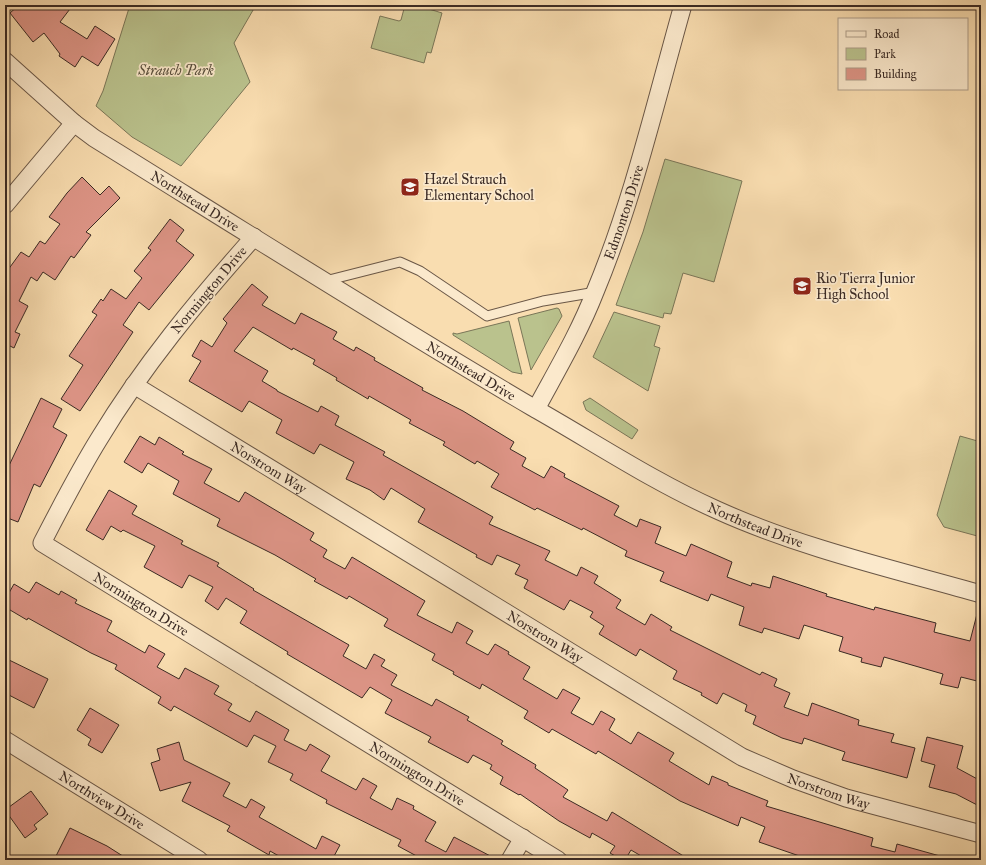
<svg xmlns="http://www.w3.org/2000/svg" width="986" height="865" viewBox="0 0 986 865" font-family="'IM FELL Great Primer',serif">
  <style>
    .green { fill: #bac28d; stroke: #7a7658 }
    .building { fill: #de9587; stroke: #3a2a24 }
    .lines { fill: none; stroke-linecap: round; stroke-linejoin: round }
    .service-casing { stroke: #6a5747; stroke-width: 11 }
    .minor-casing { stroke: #6a5747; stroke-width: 19 }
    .service { stroke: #fbe9cc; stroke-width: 9 }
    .minor { stroke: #fbe9cc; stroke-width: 17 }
    .labels { text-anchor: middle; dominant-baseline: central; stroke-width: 3.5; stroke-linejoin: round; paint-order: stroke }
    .park-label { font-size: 14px; font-style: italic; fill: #5a503e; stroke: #fbe9cc }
    .poi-label { font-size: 14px; fill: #3a2a24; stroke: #fbe9cc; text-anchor: start }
    .street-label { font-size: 14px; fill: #3a2a24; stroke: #fbe9cc }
  </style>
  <rect width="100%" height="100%" fill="#f9ddb0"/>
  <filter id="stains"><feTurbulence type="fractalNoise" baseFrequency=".005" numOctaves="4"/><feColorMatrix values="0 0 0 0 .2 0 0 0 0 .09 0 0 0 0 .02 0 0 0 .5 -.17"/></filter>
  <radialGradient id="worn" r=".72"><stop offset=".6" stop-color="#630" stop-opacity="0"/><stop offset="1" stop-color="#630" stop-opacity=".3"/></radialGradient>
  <path class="green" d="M130 5H256L234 43 250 82 181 166 132 137 96 106 103 91Z
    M405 5H416L442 13 431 53 427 52 424 63 371 48 380 16 399 21 401 20Z
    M665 159 742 181 714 282 683 273 671 314 664 313 663 318 616 305 643 232Z
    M557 308 559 309 562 316 531 370 518 318Z
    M614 312 660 326 654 346 660 348 648 391 593 357Z
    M509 321 522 374 512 372 453 335V333L457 334Z
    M590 398 638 430 632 439 586 410 583 402Z
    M960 436 981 442V537L944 527 937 515Z"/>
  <path class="building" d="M19 5H73L60 22 87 39 95 26 115 39 98 66 82 56 75 67 59 56 60 54 44 33 33 42 10 13Z
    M82 177 100 195 109 186 120 198 86 232 91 235 74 258 71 256 55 280 43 272 37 281 31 277 19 301 28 306 15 332 20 334 14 348 8 345 5 351V274L21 252 29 257 40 241 45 244 60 224 49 217 67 193Z
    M170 219 184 230 176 241 194 255 149 310 139 302 123 325 133 332 80 411 61 399 83 365 69 356 97 315 92 312 101 299 103 301 111 289 126 299 142 278 134 271 151 250 148 248Z
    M252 284 268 297 262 305 295 324 301 313 322 324 337 332 333 339 354 351 356 347 375 358 374 360 423 388 422 390 463 411 514 442 510 449 526 458 522 466 544 478 551 466 565 474 564 477 619 506 614 515 637 527 640 519 661 527 655 543 686 556 691 544 732 562 727 577 751 586 752 583 770 588 773 576 827 594 826 596 874 610 875 607 936 623 934 632 970 641 977 614 981 615V666L977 681 961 677 958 688 940 684 943 674 884 657 881 667 861 662 862 658 839 651 843 637 804 625 799 639 764 628 762 633 739 625 744 607 711 594 708 601 660 581 664 572 625 556 627 551 583 528 582 530 537 508 535 510 491 487 499 474 477 461 475 464 443 445 445 442 409 423 411 420 369 396 368 399 336 380 337 378 313 364 315 360 293 348 292 350 253 327 234 351 268 371 262 381 277 390V391L318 412 321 406 339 416 335 425 385 452 383 455 493 517 489 524 550 551 545 560 577 576 581 567 598 576 594 583 621 600 616 608 645 625 651 614 672 627 670 630 760 675 762 672 777 679 774 686 790 693 784 707 808 716 812 703 859 720 858 725 894 734 891 742 915 748 907 778 842 760 845 752 804 738 802 744 782 738 753 724 756 716 745 711 747 705 723 693 717 704 701 695 702 693 673 679 677 671 640 649 636 656 599 634 604 626 590 617 593 612 570 600 564 610 524 588 528 580 515 574 520 565 497 555 492 565 476 557 477 555 418 522 425 509 391 488 384 500 370 490 346 479 354 462 320 444 314 454 276 433 282 420 249 401 242 412 189 381 201 361 192 356 201 340 212 347 227 323 223 319Z
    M41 398 62 409 53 427 67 435 40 487 34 484 18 522 5 517V474Z
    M140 436 155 445 159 437 184 452 182 454 212 469 204 483 239 502 245 492 314 533 310 540 327 550 323 557 345 569 352 557 425 601 417 615 452 633 457 622 473 631 466 643 488 655 495 644 509 652 508 654 530 667 523 679 557 699 563 689 580 698 571 713 593 725 601 711 615 719 609 730 631 744 638 732 674 753 669 761 709 785 712 776 728 783V785L768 801 766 806 873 838 871 846 895 852 897 844 940 856V860H811L759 842 765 827 741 817 738 826 680 801 598 751 596 754 552 729 549 733 524 718 528 711 482 684 480 689 453 674 454 672 432 660 435 654 384 626 388 619 349 596 347 599 314 581 316 579 275 555 217 526 220 519 173 494 179 481 148 463 142 473 124 462Z
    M109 490 137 506 132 514 183 541 181 544 219 563 217 566 254 589 253 590 349 645 343 656 366 669 374 654 385 660 381 666 397 675 391 685 432 706 436 699 469 717 467 720 503 741 501 744 536 765 535 768 568 790 563 797 607 821 612 812 690 860H648L631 850 625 860H622L610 853 615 846 592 833 590 838 559 821 520 794 519 795 500 784 503 777 490 769 492 765 473 755 468 763 428 742 431 737 385 713 392 700 370 687 362 698 287 654 288 652 240 623 247 611 226 598 218 610 205 601 213 587 189 575 182 588 144 567 155 546 123 530 121 532 111 526 103 540 86 530Z
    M36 582 59 595 61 591 77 600 75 603 112 621 107 631 145 653 149 645 165 654 157 667 179 679 185 668 219 686 214 694 232 704 228 710 250 722 256 711 289 730 284 740 306 751 310 744 330 756 321 771 356 790 363 778 377 786 370 798 392 810 397 798 414 806 413 809 436 822 425 841 446 852 454 837 498 860H424L398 846 401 840 326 803 327 800 290 780 293 774 268 762 276 746 254 735 247 747 174 706 171 711 158 703 161 697 115 669 117 665 91 653 28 618 27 620 5 607V600L14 584 29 593Z
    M5 658 48 679 34 708 5 693Z
    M90 708 119 725 102 753 88 745 91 739 77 730Z
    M927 737 963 746 957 768 981 781V807L956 794 929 787 935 765 921 761Z
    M179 742 184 760 230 783 223 796 246 808 251 799 265 807 259 817 316 849 322 836 340 845 333 858 335 860H286L270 851 269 855 227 831 230 826 182 801 191 782 160 791 151 763 160 760 157 749Z
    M31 791 48 814 34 825 37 829 25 838 5 810Z
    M70 828 107 846 129 860H54Z"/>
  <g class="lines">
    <defs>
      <path id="service" d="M325 281 400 262 420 271 487 316 543 301 596 292"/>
      <g id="minor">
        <path id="s1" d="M5 61 74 123 94 138C239 228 384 320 532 407 594 442 652 481 717 510 801 548 893 569 981 594"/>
        <path d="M5 205 74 123"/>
        <path id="s2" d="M254 237C197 301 143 366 99 439 78 473 60 508 42 543L558 860"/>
        <path id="s3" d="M134 385 742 757 793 779 846 798 981 834"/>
        <path id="s4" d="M536 409C557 370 579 333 595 292 633 201 656 100 683 5"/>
        <path id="s5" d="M5 740 199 860"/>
        <path d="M510 860 523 838"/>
      </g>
    </defs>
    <use href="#service" class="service-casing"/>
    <use href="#minor" class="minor-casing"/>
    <use href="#service" class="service"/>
    <use href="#minor" class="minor"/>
  </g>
  <defs>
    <symbol id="school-square" viewBox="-11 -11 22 22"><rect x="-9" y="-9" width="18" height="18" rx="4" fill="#8f2418" stroke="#fbe9cc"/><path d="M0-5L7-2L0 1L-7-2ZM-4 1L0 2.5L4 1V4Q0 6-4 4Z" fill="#fff"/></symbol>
  </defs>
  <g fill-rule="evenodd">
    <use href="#school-square" x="399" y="176" width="22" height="22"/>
    <use href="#school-square" x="791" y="275" width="22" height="22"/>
  </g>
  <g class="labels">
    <g class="park-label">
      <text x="176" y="70">Strauch Park</text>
    </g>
    <g class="poi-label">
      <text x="424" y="179">Hazel Strauch<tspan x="424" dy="16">Elementary School</tspan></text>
      <text x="816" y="278">Rio Tierra Junior<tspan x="816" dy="16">High School</tspan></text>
    </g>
    <g class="street-label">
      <text stroke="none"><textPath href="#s1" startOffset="237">Northstead Drive</textPath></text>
      <text stroke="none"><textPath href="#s4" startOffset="216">Edmonton Drive</textPath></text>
      <text transform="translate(209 290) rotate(-50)">Normington Drive</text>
      <text stroke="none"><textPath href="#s1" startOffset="561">Northstead Drive</textPath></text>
      <text stroke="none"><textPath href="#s3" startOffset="158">Norstrom Way</textPath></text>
      <text stroke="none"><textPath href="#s1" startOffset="885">Northstead Drive</textPath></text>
      <text stroke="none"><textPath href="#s2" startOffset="490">Normington Drive</textPath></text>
      <text stroke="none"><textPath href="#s3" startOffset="482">Norstrom Way</textPath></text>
      <text stroke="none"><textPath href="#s2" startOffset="814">Normington Drive</textPath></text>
      <text stroke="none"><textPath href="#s3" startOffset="806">Norstrom Way</textPath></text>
      <text stroke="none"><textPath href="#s5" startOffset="114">Northview Drive</textPath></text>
    </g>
  </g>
  <rect width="986" height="865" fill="none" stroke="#f9ddb0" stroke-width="20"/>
  <rect x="6" y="6" width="974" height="853" fill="none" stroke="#3a2a24" stroke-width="2"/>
  <rect x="10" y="10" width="966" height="845" fill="none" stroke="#3a2a24"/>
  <rect x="838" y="18" width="130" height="72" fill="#fbe9cc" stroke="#ae9d89"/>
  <rect x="846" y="31" width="20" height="6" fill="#fbe9cc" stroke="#ae9d89"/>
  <text x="874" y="38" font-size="12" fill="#3a2a24">Road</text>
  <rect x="846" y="48" width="20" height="12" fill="#bac28d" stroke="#ae9d89"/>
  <text x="874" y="58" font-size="12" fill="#3a2a24">Park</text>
  <rect x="846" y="68" width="20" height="12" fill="#de9587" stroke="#ae9d89"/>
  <text x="874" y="78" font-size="12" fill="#3a2a24">Building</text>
  <rect width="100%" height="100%" filter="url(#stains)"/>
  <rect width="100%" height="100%" fill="url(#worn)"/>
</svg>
